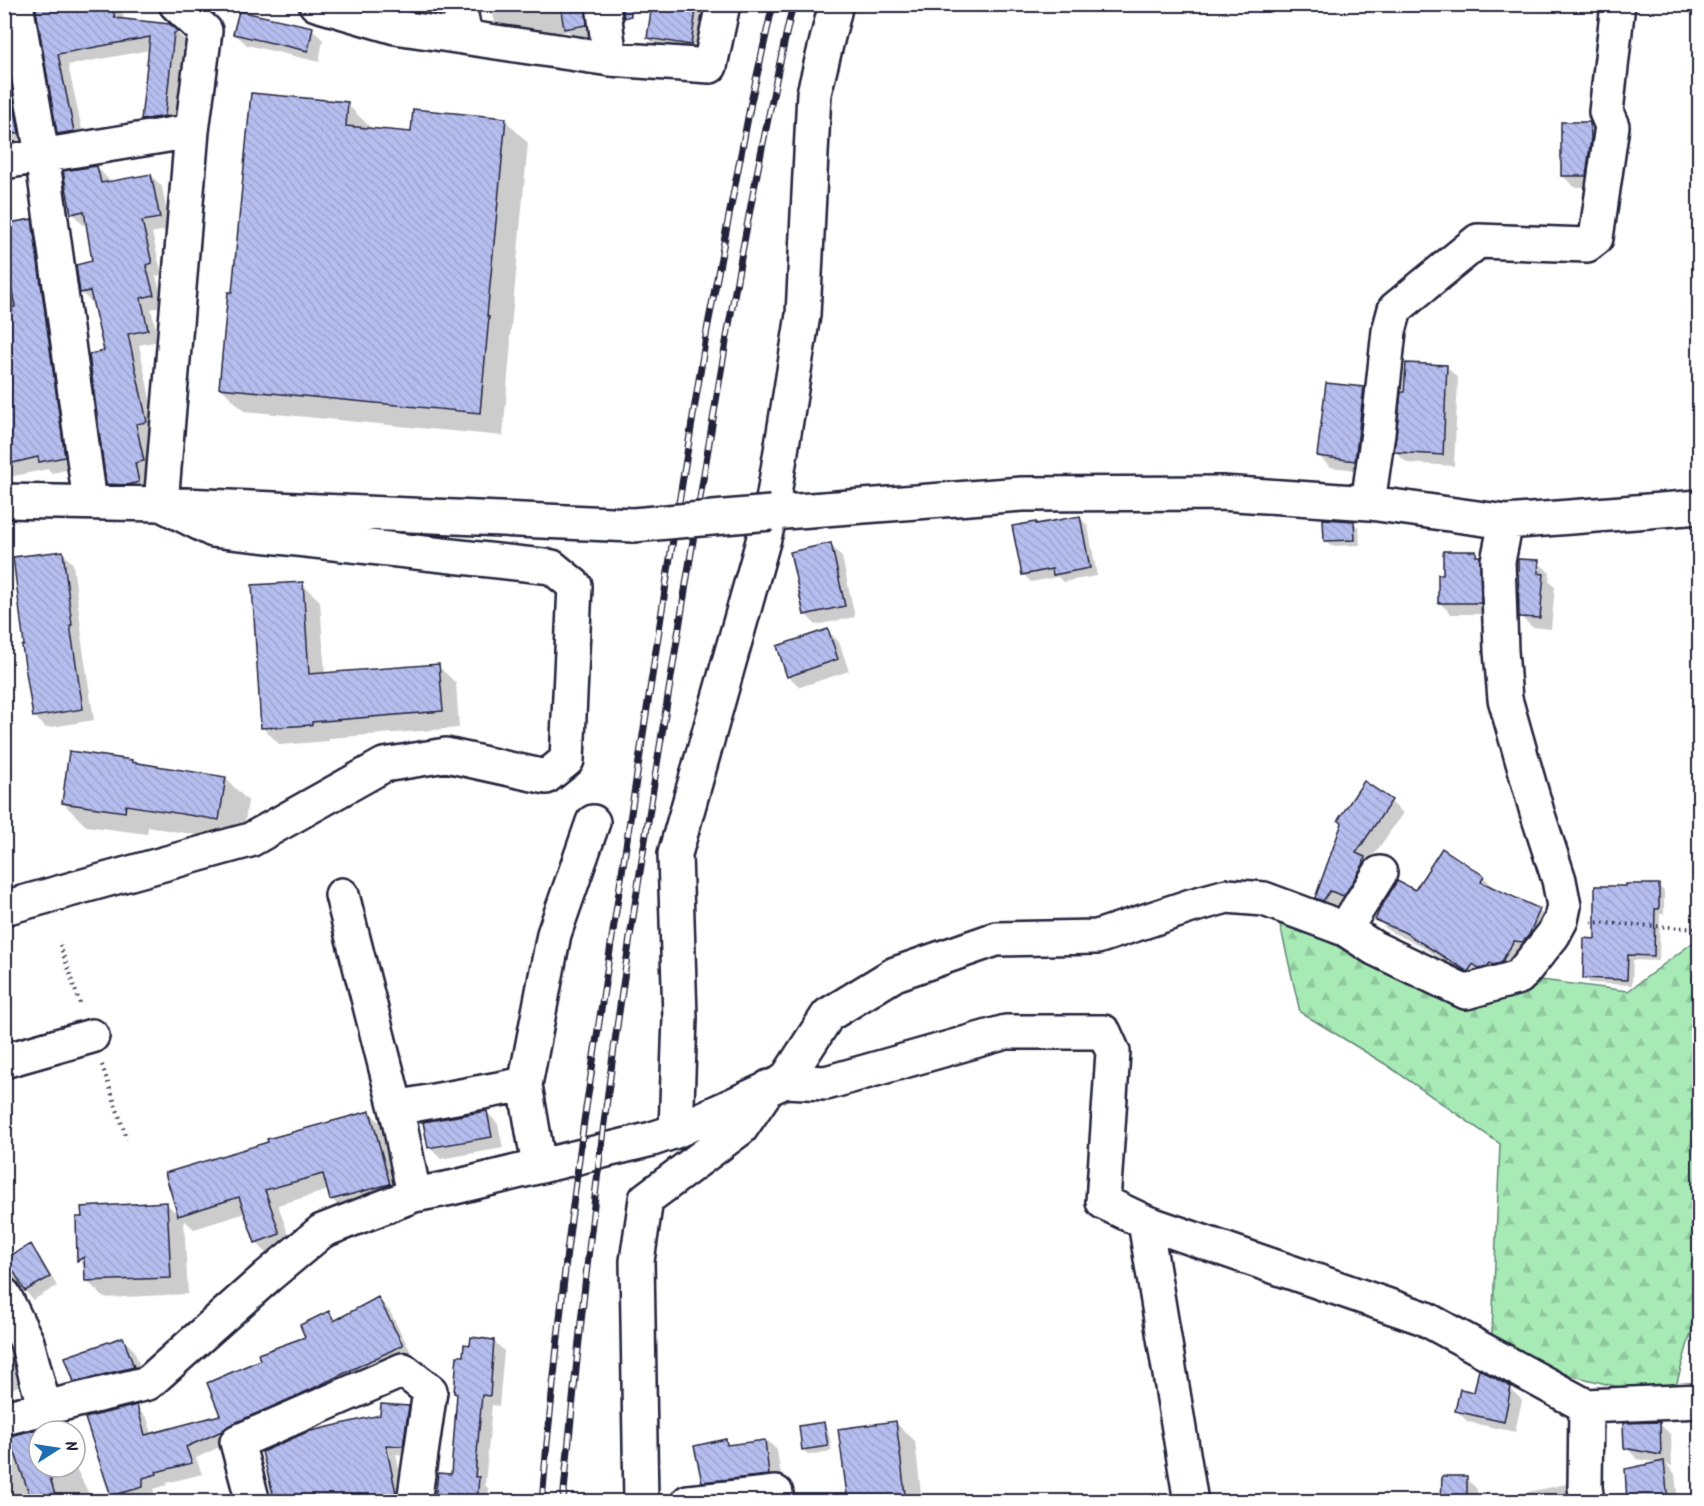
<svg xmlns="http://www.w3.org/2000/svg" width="1704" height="1506" viewBox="0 0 1704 1506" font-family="Kalam,sans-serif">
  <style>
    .forest { fill: url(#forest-firs); stroke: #648678; stroke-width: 1.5 }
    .shadow { fill: #0003 }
    .building { fill: url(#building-back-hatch); stroke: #22223b; stroke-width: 1.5 }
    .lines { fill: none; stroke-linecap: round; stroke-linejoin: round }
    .minor-casing { stroke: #22223b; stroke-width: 38 }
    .path { stroke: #22223b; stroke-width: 4; stroke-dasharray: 1.5 4.5; stroke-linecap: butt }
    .minor { stroke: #fff; stroke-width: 33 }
    .rail-casing { stroke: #22223b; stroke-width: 7 }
    .rail { stroke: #fff; stroke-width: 4.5; stroke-dasharray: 14; stroke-linecap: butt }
    .minor-bridge-casing { stroke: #22223b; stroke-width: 38; stroke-linecap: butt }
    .minor-bridge { stroke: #fff; stroke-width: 33 }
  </style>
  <defs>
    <pattern id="forest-firs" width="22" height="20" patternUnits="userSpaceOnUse" patternTransform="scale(1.5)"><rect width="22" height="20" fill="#a7eab5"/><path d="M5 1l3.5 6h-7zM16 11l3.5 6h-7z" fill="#8fc89d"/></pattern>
    <pattern id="building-back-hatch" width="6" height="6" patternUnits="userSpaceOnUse" patternTransform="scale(1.5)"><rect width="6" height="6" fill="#b6beef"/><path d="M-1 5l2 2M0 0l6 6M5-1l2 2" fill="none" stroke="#9ca3ce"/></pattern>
  </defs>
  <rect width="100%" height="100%" fill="#fff"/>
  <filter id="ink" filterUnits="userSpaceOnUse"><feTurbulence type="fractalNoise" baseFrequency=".0167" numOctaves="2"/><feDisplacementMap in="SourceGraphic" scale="12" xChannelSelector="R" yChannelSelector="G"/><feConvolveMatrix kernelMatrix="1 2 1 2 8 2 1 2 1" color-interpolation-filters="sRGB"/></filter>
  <g filter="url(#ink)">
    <path class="forest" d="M1278 916 1450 1004 1533 979 1628 991 1699 938V1304L1672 1400 1491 1356 1500 1144 1385 1064 1300 1012Z"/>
    <path class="shadow" d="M37 4H121L124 20 169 25 188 43 185 44 176 127 154 131 142 119 150 50 68 65 85 143 70 145 59 133Z
      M423 4H456L452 24 436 23 425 12Z
      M481 4H598L597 36 577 40 568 31 536 38 506 34 495 22 493 14 491 15Z
      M653 4H710L702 55 660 49 648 38Z
      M312 29 323 40 319 62 247 45 235 34Z
      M4 43 14 53 30 144 4 149Z
      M347 104 370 127V129L413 133 505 120 528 143 510 339 511 341 503 436 244 411 221 388 234 294Z
      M1589 124 1601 135 1597 187H1574L1563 176Z
      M97 167 108 179 109 183 151 175 162 187 170 229 152 233 162 275 156 276 164 306 151 309 159 341 139 345 157 433 147 435 155 472 146 474 150 493 119 495 108 483 105 352 94 304 81 293 93 262 88 224 83 225 72 213Z
      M4 190 12 224 31 221 43 232 75 468 52 473 48 469 4 478Z
      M1447 367 1458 378 1454 466 1407 463 1396 452Z
      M1363 389 1375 400 1366 471 1330 467 1319 456Z
      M1080 518 1088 526 1097 576 1063 582 1058 577 1031 582 1023 574 1037 526Z
      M1353 522 1359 528 1360 545 1331 546 1325 540Z
      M831 545 842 557 855 617 816 625 805 614Z
      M62 552 73 564 82 636H81L94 720 46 728 34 716Z
      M1475 552 1486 564 1491 614H1451L1439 602 1445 575Z
      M1538 562 1550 573 1549 581 1555 587 1551 629 1532 627 1520 616Z
      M302 584 320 601 325 675 438 666 456 683 459 728 329 738V741L280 745 262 727Z
      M828 631 839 642 849 671 800 687 788 676Z
      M134 764 225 778 248 801 242 842 148 827 147 834 86 826 63 803Z
      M1365 783 1391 802 1403 813 1369 862 1355 906 1342 901 1335 911 1328 909 1316 897Z
      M1442 850 1484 878H1482L1478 889 1485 878 1495 889 1539 911 1551 922 1512 974 1480 982 1417 944 1389 931 1377 919 1415 892Z
      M1658 886 1664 891V914H1660L1659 961 1633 960 1632 985 1590 983 1584 977Z
      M370 1112 384 1127 404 1198 346 1214 332 1199 329 1190 278 1205 293 1248 270 1257 256 1242 246 1213 194 1229 184 1220 188 1294 104 1298 86 1280V1267L79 1260 77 1219 167 1204 180 1217 167 1174Z
      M487 1112 498 1124 503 1148 441 1159 429 1147Z
      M30 1246 39 1255 57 1286 33 1300 21 1286 16 1284 4 1287V1278L14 1277 13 1274 4 1275V1261Z
      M378 1299 389 1310 413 1356 196 1458 202 1474 166 1483 167 1485 154 1489 153 1498 141 1502H118L112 1496 87 1419 136 1407 147 1418 152 1434 222 1416 307 1338 328 1313 337 1321Z
      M4 1333 17 1359 24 1383 4 1393Z
      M123 1339 134 1350 144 1378 86 1393 75 1381Z
      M494 1341 504 1351 499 1406 492 1405 485 1485 489 1489 488 1502H436L439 1474 452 1476 459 1396 455 1393 465 1358Z
      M1510 1388 1522 1400 1515 1432 1468 1422 1457 1411 1475 1394Z
      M408 1408 419 1418 413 1456 396 1454 406 1502H277L381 1416Z
      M895 1422 915 1441 922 1502H850Z
      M1659 1423 1671 1435 1672 1466 1666 1464 1675 1474 1678 1502H1606V1495L1628 1493 1660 1463 1637 1459 1626 1447Z
      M823 1424 828 1429 832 1451 808 1455 803 1449Z
      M48 1428 51 1431H39V1467L75 1466 93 1502H4V1438Z
      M725 1441 730 1446 768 1441 777 1450 782 1483 712 1490 703 1481Z
      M1466 1478 1477 1489 1478 1502H1443Z
      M1566 1484 1577 1495 1578 1502H1530L1528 1492Z"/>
    <path class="building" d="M35 4H112L115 18 170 24 178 32 174 33 165 116 141 120 150 37 58 54 74 131 57 134Z
      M560 4H585L587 25 564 29Z
      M622 4H630L631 16 624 18Z
      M652 4 696 10 691 45 647 38Z
      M239 11 313 27 308 51 233 34Z
      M4 59H6L19 133 4 136Z
      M251 93 348 102 346 126 411 132 413 109 506 118 487 316 489 317 480 413 219 388 228 292H232Z
      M1561 122H1590L1591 138 1586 176H1561Z
      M97 166 101 183 151 174 160 218 142 221 152 263 146 265 154 295 141 298 148 330 128 334 147 422 136 424 144 461 135 463 139 482 127 485 106 484 89 354 104 351 90 291 80 293 76 265 92 261 84 211 71 214 63 171Z
      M32 219 65 457 39 462 38 457 4 465V356L12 355 4 321V309L15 307 4 248V224Z
      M1406 363 1447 365 1443 455 1394 452 1401 392H1404Z
      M1326 383 1364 387 1355 461 1317 456Z
      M1080 516 1090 568 1053 575 1052 569 1022 575 1012 526 1036 522V524Z
      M1323 519 1354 521 1355 540 1324 541Z
      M831 543 845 606 804 615 790 552Z
      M63 551 72 625H70L83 709 33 717 22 646 24 645 13 557Z
      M1443 551H1476V556H1480L1481 603H1438V574H1443Z
      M1518 559 1539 560 1538 573 1544 574 1540 618 1519 617Z
      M303 582 309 674 439 664 443 711 312 722V725L261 728 252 585Z
      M828 629 838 659 787 677 777 646Z
      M69 751 132 760V762L226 777 219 820 126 805 125 812 62 803Z
      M1364 781 1392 800 1356 853 1365 857 1363 865 1344 896 1330 891 1323 901 1315 898 1342 823 1338 820Z
      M1442 848 1484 876 1481 882 1540 909 1529 935 1523 942 1514 941 1501 963 1493 965 1490 963 1487 967 1480 969 1473 964 1468 972 1404 932 1375 920 1380 909 1397 881 1415 890Z
      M1626 884H1659V909H1655L1654 956 1628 955 1627 980 1583 978 1584 938 1595 939V886H1626Z
      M370 1111 390 1184 330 1200 323 1174 265 1190 280 1234 255 1243 239 1197 178 1216 165 1173 268 1142 267 1139Z
      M487 1111 492 1137 428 1148 423 1122Z
      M167 1202 171 1278 85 1281 84 1257 77 1261 76 1217H82L81 1207Z
      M31 1244 50 1277 25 1291 6 1258Z
      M378 1297 403 1345 299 1395 230 1425 222 1431 186 1447 192 1463 156 1472 157 1474 143 1478V1487L111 1496 85 1418 137 1405 145 1435 220 1415 207 1383 260 1360 258 1354 305 1337 300 1325 329 1311 334 1321Z
      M123 1337 134 1367 74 1382 65 1357Z
      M471 1337 494 1340 490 1396 482 1395 475 1477H479L477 1502 435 1499 438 1473 451 1474 457 1394 454 1393 457 1356H463L464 1344 470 1345Z
      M1479 1369 1511 1387 1504 1422 1455 1411 1460 1389 1474 1392Z
      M381 1404 409 1406 403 1446 386 1445 396 1493V1502H275L262 1452 307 1432 380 1415Z
      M896 1421 906 1502H848L838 1429Z
      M824 1422 828 1446 802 1450 799 1426Z
      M1660 1422 1661 1455 1624 1448 1623 1423Z
      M35 1430 39 1443V1467H47L57 1502H32L9 1436Z
      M726 1439 727 1445 765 1440 769 1475 702 1482 694 1446Z
      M1664 1461 1668 1502H1627L1625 1469Z
      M1442 1476H1467V1502H1441Z"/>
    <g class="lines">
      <defs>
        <path id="minor" d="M16 4 42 155 90 502
          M316 4 395 27 610 59 710 66 723 4
          M459 4 465 37
          M603 4 610 59
          M4 162 192 131
          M4 501 161 504 633 525
          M1368 503 1378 433 1389 331 1395 309 1478 241 1587 245 1596 238 1612 126 1606 112 1618 4
          M771 513 1022 494 1221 493 1370 503 1506 522 1700 507
          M342 895 399 1120 414 1195
          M4 908 250 840 384 765 446 755 546 777 567 760 575 586 552 567 213 530 161 504 192 131 205 31 176 4
          M1345 929 1380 873
          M4 1061 92 1036
          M785 1081 826 1083 1006 1032H1104L1113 1052 1103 1202 1145 1222 1424 1318 1586 1406 1700 1401
          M396 1108 515 1086
          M676 1131 680 1018 675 854 771 513 803 315 814 93 836 4
          M539 1166 525 1085 554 934 593 822
          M1145 1222 1191 1502
          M4 1295 27 1342 44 1407
          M1586 1406 1585 1487 1587 1502
          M4 1418 148 1383 268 1276 322 1231 414 1195 451 1188 652 1139 676 1131 785 1081 828 1015 895 974 996 939 1097 937 1191 906 1227 896 1264 899 1345 929 1374 948 1466 992 1519 977 1553 935 1561 920 1564 906 1559 880 1537 812 1505 699 1501 651 1498 561 1506 522
          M253 1502 237 1442 403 1370 430 1391 414 1502
          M641 1502 637 1261 646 1199 741 1128 769 1087
          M688 1502 776 1493"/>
      </defs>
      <use href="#minor" class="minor-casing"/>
      <path class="path" d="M1591 922 1700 929
        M60 945 81 1007
        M102 1065 127 1139"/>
      <use href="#minor" class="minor"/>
      <defs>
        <path id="rail" d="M542 1502 547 1443 567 1251 584 1121 670 558 707 330 751 102 773 4
          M563 1502C575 1375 588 1249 604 1123 625 959 652 796 678 634 712 423 745 212 793 4"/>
      </defs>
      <use href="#rail" class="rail-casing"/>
      <use href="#rail" class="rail"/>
      <defs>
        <path id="minor-bridge" d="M633 525 771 513"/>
      </defs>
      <use href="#minor-bridge" class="minor-bridge-casing"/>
      <use href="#minor-bridge" class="minor-bridge"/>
    </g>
  </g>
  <rect width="1704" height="1506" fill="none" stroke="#fff" stroke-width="24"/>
  <rect x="12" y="12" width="1680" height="1482" fill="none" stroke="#22223b" stroke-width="2" filter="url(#ink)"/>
  <g transform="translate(57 1449) rotate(78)"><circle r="28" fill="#ffffff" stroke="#a7a7b1" stroke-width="1.5"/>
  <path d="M0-4.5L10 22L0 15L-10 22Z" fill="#1f6fb2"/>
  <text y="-9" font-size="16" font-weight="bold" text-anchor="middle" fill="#22223b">N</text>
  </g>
</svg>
